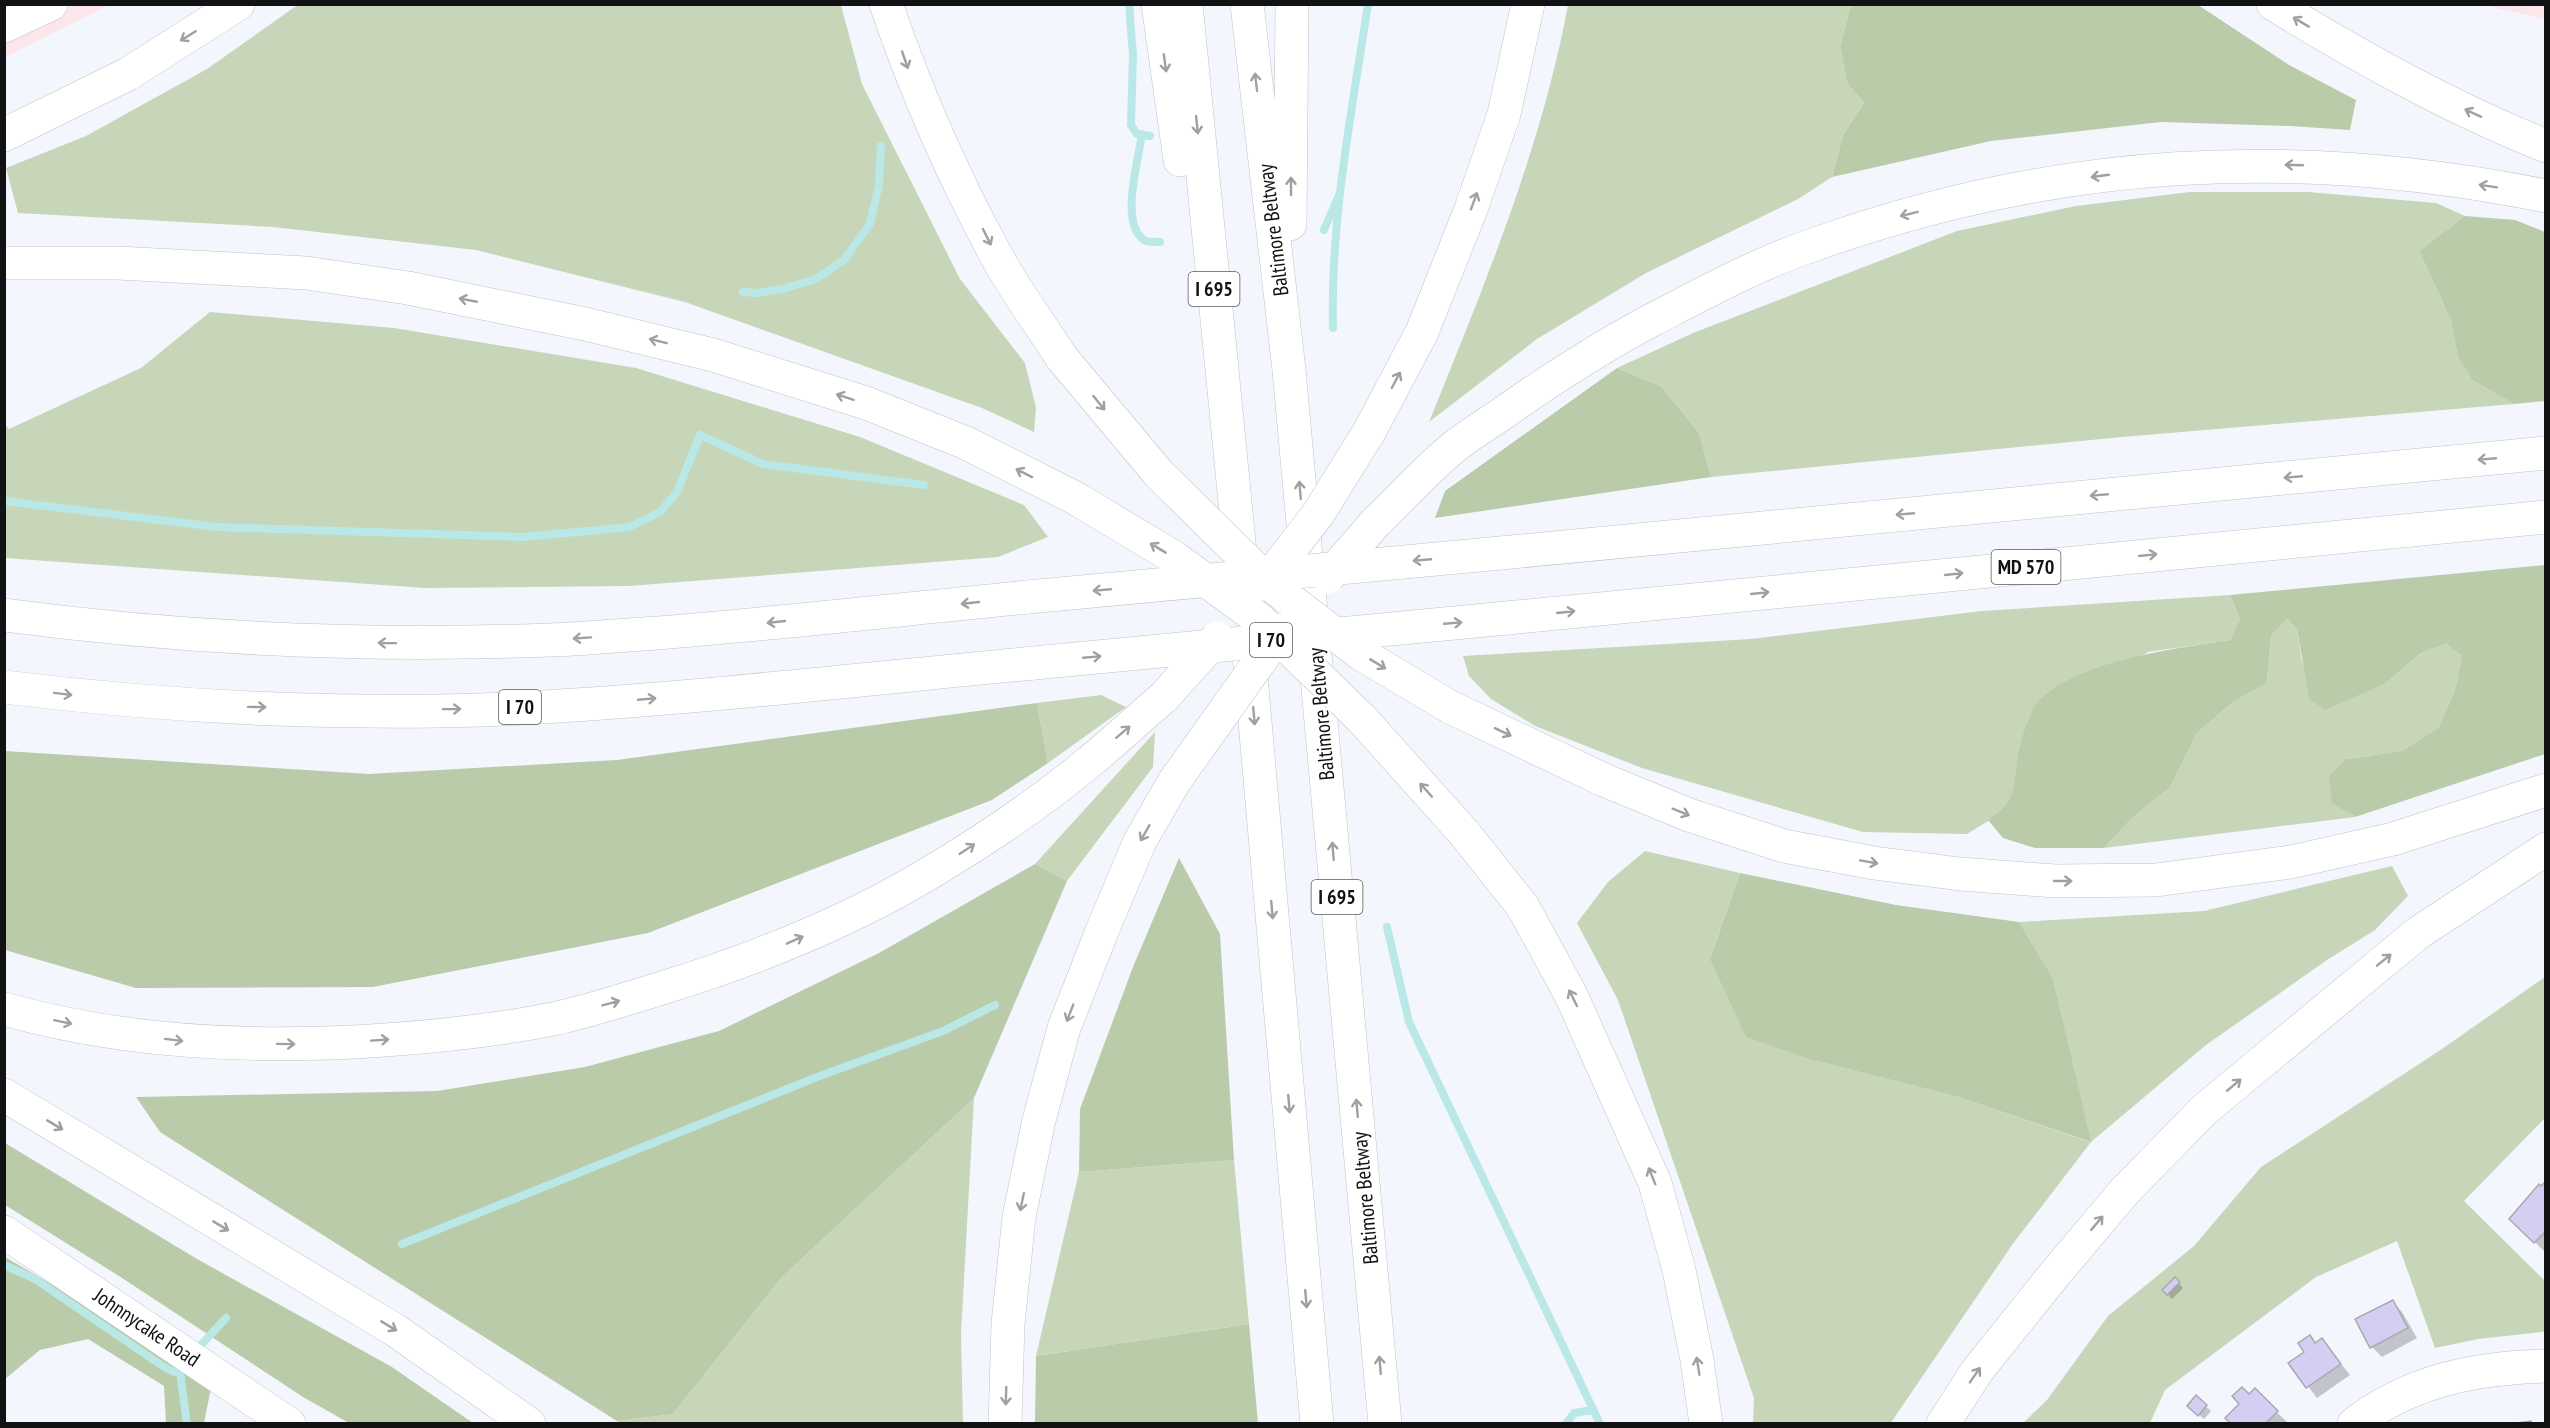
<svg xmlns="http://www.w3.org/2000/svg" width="2550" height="1428" viewBox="0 0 2550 1428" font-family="'PT Sans Narrow',sans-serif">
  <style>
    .commercial { fill: #fce6ea }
    .green { fill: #c7d6b8 }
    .forest { fill: #bacbaa }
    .shadow { fill: #0003 }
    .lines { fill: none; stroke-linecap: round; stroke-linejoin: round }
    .stream { stroke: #b9e8e7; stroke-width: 8 }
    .building { fill: #d4cff2; stroke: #a8a8af; stroke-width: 1.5 }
    .minor-casing { stroke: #c0c2c9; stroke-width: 34 }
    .highway-casing { stroke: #c0c2c9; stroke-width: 34 }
    .minor { stroke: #fff; stroke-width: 33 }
    .highway { stroke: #fff; stroke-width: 33 }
    .highway-bridge-casing { stroke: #c0c2c9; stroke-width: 34; stroke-linecap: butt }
    .highway-bridge { stroke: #fff; stroke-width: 33 }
    .oneway { stroke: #a0a0a1 }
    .labels { text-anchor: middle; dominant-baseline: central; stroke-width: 4.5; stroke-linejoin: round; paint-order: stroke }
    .shield { fill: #fff; stroke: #58595a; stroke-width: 1.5 }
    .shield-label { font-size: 20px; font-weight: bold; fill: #111214 }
    .street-label { font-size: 21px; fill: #111214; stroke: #fff }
  </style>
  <rect width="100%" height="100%" fill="#f4f6fe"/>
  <path class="commercial" d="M5 5H109L5 57Z
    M2483 5H2545V19L2491 7Z"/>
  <path class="green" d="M299 4 841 5 862 84 960 279 1025 363 1036 408 1034 432 982 408 685 302 476 250 273 227 18 213 6 168 86 136 207 69Z
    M1568 5H1851L1840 46 1847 83 1864 103 1843 135 1832 177 1798 199 1646 273 1537 339 1429 422C1484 286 1541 150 1568 5Z
    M2190 192H2308L2436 203 2465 216 2419 251 2451 320 2458 358 2472 380 2514 404 2122 437 1711 477 1699 433 1661 386 1617 368 1693 333 1957 231 2076 206Z
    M210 312 394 328 636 368 860 437 1024 505 1048 537 998 557 629 586 425 588 5 558V425L9 429 141 368Z
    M2230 595 2240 619 2230 640 2148 652 2020 744 2016 786 2003 812 1967 834 1863 832 1642 768 1535 726 1491 699 1469 676 1463 656 1751 639 1982 611Z
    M2287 619 2297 629 2302 663 2386 683 2421 653 2446 642 2462 656 2455 690 2439 727 2402 751 2346 759 2332 804 2355 817 2104 848 2131 819 2170 787 2197 733 2234 701 2267 683 2271 636Z
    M1101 695 1126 707 1048 763 1037 703Z
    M1155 732 1153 767 1067 881 1035 864Z
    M1645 851 1740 873 1710 959 1816 1061 1958 1097 2090 1142 2053 978 2019 922 2204 911 2392 866 2408 896 2375 930 2327 960 2206 1045 2091 1142 2012 1245 1890 1424 1753 1423 1754 1398 1618 1000 1577 923 1608 882Z
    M2545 977V1118L2464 1201 2545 1281V1329L2543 1332 2478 1339 2435 1348 2397 1241 2316 1277 2165 1390 2150 1423 2022 1424 2047 1400 2108 1316 2194 1246 2261 1167 2439 1051Z
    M974 1098 961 1334 963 1423 621 1424 617 1421 673 1414 781 1278Z
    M1234 1160 1249 1324 1036 1356 1079 1172Z"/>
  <path class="forest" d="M1851 5H2198L2289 65 2356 100 2350 130 2290 126 2161 122 1991 141 1832 177 1843 135 1864 103 1847 83 1840 46Z
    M2465 216 2515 220 2545 232V401L2514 404 2472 380 2458 358 2451 320 2419 251Z
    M1617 368 1661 386 1699 433 1711 477 1435 518 1445 491Z
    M2545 565V754L2355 817 2332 804 2329 776 2346 759 2402 751 2439 727 2455 690 2462 656 2446 643 2421 653 2386 683 2325 710 2309 698 2297 629 2287 619 2271 636 2267 683 2234 701 2197 733 2170 787 2131 819 2104 848H2035L2003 838 1988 820C2022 800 2012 777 2020 745 2022 736 2032 709 2037 703 2074 661 2177 648 2230 640L2240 619 2230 595Z
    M1037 703 1048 763 992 800 648 933 373 987 136 988 5 950V751L369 774 617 760Z
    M1179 858 1220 934 1234 1160 1079 1172 1080 1109 1133 967Z
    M1035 864 1067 881 974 1098 781 1278 673 1414 617 1421 160 1132 136 1097 437 1091 585 1067 719 1031 879 953Z
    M1740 873 1896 905 2019 922 2053 978 2091 1142 1958 1097 1816 1061 1746 1037 1710 959Z
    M5 1143 197 1259 392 1367 473 1423H349L303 1397 119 1276 5 1205Z
    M5 1257 70 1295 211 1388 204 1423H166L164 1386 88 1339 40 1350 5 1379Z
    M1249 1324 1258 1423H1035L1036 1356Z"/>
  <path class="shadow" d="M2546 1183V1253L2511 1219Z
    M2175 1279 2183 1288 2172 1299 2164 1290Z
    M2392 1301 2402 1312 2417 1338 2382 1357 2372 1347Z
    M2310 1337 2316 1344 2322 1340 2350 1375 2317 1398 2290 1363 2306 1352Z
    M2255 1391 2287 1422 2285 1424H2233Z
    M2196 1397 2211 1411 2204 1419 2189 1406Z"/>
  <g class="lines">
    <path class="stream" d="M1129 4 1133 55 1131 125 1137 134 1150 136
      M1142 134C1139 158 1118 227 1146 241 1150 242 1156 242 1160 242
      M1324 230 1339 195
      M743 292 757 293 782 289 814 280 844 260 870 224 879 185 881 146
      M1333 328C1330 220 1352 111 1368 4
      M4 501 217 527 524 537 629 527 660 512 677 492 700 435 763 464 924 485
      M1387 927 1409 1022 1600 1424
      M402 1244 817 1077 943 1031 995 1005
      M4 1265 35 1279 164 1367 174 1372 180 1371 185 1365
      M200 1346 226 1318
      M180 1371 187 1424
      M1566 1424 1574 1413 1593 1410"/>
  </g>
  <path class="building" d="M2546 1181V1231L2534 1243 2509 1219 2539 1184 2541 1186Z
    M2175 1277 2180 1282 2167 1295 2162 1290Z
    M2393 1300 2408 1328 2370 1348 2355 1319Z
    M2310 1335 2315 1343 2322 1338 2341 1364 2306 1388 2288 1363 2304 1352 2298 1343Z
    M2242 1387 2249 1394 2255 1388 2278 1411 2265 1424H2231L2225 1418 2239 1404 2232 1396Z
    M2196 1395 2207 1405 2198 1416 2187 1406Z
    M2531 1421 2532 1424H2509Z"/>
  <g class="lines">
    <defs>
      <path id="minor" d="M4 26 51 4
        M4 1232 289 1424
        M2354 1424C2411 1380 2476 1368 2546 1366"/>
      <path id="highway" d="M886 4C916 92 953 176 997 257 1016 292 1040 324 1062 358
        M1158 4 1180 160
        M1186 4 1242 573
        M1247 4 1289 370 1385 1424
        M2273 4C2360 57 2451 108 2546 146
        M4 135 128 74 238 4
        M1290 224 1292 4
        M4 263H118L306 273 408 288 585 324 713 355 866 403 966 443 1077 499
        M1369 432 1422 332 1471 209 1504 114 1528 4
        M1376 522C1402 497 1426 470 1454 447 1470 434 1489 423 1506 411 1553 378 1601 347 1652 320 1704 293 1757 264 1813 245 2056 158 2293 145 2546 196
        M1501 553 2546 453
        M4 615C186 639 368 647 550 640 586 639 622 635 658 633 782 623 905 609 1028 597
        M1507 618 2546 517
        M1249 654 1317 1424
        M4 687C184 709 378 718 559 706 717 696 876 678 1034 663
        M1450 707 1604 780 1689 815 1784 846 1874 863 1960 874 2055 881 2156 880 2291 862 2393 839 2546 790
        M1465 834 1523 907 1571 995 1655 1183 1679 1270 1697 1360 1706 1424
        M4 1009C128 1044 258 1049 385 1040 442 1036 498 1030 553 1019 590 1011 627 999 662 988 756 959 849 922 933 871 986 839 1040 803 1088 763 1114 742 1138 719 1164 697
        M4 1095 395 1330 529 1424
        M1005 1424 1008 1324 1019 1217 1039 1120 1064 1028 1102 931 1140 841 1174 782
        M1943 1424 1977 1371 2054 1275 2124 1192 2204 1110 2418 933 2546 849"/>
    </defs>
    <use href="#minor" class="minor-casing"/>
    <use href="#highway" class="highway-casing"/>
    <use href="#minor" class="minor"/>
    <use href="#highway" class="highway"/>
    <defs>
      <path id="highway-bridge" d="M1062 358 1159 474 1275 588 1361 654 1450 707
        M1077 499 1175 558 1260 620 1362 719 1465 834
        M1328 577 1376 522
        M1264 584 1318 514 1369 432
        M1028 597 1501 553
        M1034 663 1507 618
        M1164 697 1217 638
        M1174 782 1282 630"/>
    </defs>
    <use href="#highway-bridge" class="highway-bridge-casing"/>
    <use href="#highway-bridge" class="highway-bridge"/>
  </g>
  <defs><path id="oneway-shaft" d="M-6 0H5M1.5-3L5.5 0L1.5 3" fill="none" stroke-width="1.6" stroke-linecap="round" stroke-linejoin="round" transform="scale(1.5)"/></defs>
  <g class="oneway">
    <use href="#oneway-shaft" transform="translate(2301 22) rotate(-149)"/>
    <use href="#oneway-shaft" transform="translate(188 36) rotate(148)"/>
    <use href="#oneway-shaft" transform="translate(905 60) rotate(71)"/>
    <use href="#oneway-shaft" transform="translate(1165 63) rotate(82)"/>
    <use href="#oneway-shaft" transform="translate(1256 82) rotate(-97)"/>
    <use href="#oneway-shaft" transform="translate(2473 113) rotate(-155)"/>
    <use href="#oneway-shaft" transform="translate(1197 125) rotate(84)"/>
    <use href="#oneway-shaft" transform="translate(2294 165) rotate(-178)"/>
    <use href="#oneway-shaft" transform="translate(2100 176) rotate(172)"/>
    <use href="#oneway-shaft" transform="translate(1291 186) rotate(-90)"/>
    <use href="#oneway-shaft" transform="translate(2488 186) rotate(-171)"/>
    <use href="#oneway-shaft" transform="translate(1474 201) rotate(-70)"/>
    <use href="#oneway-shaft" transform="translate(1909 214) rotate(166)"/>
    <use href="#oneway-shaft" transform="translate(987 237) rotate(63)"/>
    <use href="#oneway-shaft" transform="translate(468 300) rotate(-169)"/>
    <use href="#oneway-shaft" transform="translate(658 341) rotate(-166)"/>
    <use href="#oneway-shaft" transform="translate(1396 380) rotate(-62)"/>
    <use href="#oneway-shaft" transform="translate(845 397) rotate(-162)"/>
    <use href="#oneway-shaft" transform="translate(1099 403) rotate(51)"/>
    <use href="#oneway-shaft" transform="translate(2487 459) rotate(175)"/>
    <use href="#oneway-shaft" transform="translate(1024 473) rotate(-153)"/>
    <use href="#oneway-shaft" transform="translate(2293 477) rotate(175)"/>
    <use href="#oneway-shaft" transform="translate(1300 490) rotate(-95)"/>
    <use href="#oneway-shaft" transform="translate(2099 495) rotate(175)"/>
    <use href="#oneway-shaft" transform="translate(1905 514) rotate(175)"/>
    <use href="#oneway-shaft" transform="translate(1158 548) rotate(-149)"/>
    <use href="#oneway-shaft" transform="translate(2148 555) rotate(-6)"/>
    <use href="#oneway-shaft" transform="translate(1422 560) rotate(175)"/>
    <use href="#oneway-shaft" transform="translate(1954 574) rotate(-6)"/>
    <use href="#oneway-shaft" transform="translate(1102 590) rotate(175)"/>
    <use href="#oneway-shaft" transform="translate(1760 593) rotate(-6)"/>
    <use href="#oneway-shaft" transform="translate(970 603) rotate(174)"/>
    <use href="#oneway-shaft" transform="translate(1566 612) rotate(-6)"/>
    <use href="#oneway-shaft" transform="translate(776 622) rotate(174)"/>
    <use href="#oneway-shaft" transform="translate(1453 623) rotate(-5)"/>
    <use href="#oneway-shaft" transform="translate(582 638) rotate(176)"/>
    <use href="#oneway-shaft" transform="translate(387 643) rotate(-179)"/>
    <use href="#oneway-shaft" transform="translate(1092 657) rotate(-5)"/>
    <use href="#oneway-shaft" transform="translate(1378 664) rotate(31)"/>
    <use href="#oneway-shaft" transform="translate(63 694) rotate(7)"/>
    <use href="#oneway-shaft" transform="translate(647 699) rotate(-5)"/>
    <use href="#oneway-shaft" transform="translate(257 707) rotate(1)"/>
    <use href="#oneway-shaft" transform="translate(452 709) rotate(-1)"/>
    <use href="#oneway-shaft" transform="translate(1254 716) rotate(85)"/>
    <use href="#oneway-shaft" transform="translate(1123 732) rotate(-41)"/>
    <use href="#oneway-shaft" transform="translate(1503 732) rotate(25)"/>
    <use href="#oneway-shaft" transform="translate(1426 790) rotate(-132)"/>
    <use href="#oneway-shaft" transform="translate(1681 812) rotate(22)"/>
    <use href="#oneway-shaft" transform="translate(1145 833) rotate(120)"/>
    <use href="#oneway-shaft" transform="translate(967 849) rotate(-33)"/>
    <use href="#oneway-shaft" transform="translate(1333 851) rotate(-95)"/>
    <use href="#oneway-shaft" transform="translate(1869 862) rotate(10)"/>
    <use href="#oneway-shaft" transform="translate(2063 881)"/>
    <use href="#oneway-shaft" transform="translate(1272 910) rotate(85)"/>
    <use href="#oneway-shaft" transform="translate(795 940) rotate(-24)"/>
    <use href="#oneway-shaft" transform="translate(2384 960) rotate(-39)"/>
    <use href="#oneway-shaft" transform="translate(1573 998) rotate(-116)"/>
    <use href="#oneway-shaft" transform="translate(611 1003) rotate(-15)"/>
    <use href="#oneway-shaft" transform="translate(1070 1013) rotate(111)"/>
    <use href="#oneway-shaft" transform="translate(63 1022) rotate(12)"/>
    <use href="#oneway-shaft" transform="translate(174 1040) rotate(7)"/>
    <use href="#oneway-shaft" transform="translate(380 1040) rotate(-4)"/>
    <use href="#oneway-shaft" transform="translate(286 1044) rotate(1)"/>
    <use href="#oneway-shaft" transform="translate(2234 1085) rotate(-40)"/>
    <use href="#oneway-shaft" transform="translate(1289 1104) rotate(85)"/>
    <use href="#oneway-shaft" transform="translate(1357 1108) rotate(-95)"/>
    <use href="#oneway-shaft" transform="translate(55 1125) rotate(31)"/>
    <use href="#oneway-shaft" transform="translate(1652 1176) rotate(-112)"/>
    <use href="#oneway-shaft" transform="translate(1022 1202) rotate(102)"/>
    <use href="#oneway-shaft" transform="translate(2097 1223) rotate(-50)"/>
    <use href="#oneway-shaft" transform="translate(221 1226) rotate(31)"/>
    <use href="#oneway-shaft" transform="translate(1306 1299) rotate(85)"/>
    <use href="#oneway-shaft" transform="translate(389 1326) rotate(31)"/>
    <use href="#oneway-shaft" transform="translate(1380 1365) rotate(-95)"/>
    <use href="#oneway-shaft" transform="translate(1698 1366) rotate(-99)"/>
    <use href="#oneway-shaft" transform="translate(1975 1375) rotate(-55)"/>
    <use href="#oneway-shaft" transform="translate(1006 1396) rotate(92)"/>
  </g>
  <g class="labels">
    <g class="shield">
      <rect x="1188.5" y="272" width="51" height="34" rx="4.5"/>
      <rect x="1991.5" y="550" width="69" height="34" rx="4.5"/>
      <rect x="1250" y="623" width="42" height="34" rx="4.5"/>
      <rect x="499" y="690" width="42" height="34" rx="4.5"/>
      <rect x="1311.5" y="880" width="51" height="34" rx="4.5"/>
    </g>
    <g class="shield-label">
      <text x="1214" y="289">I 695</text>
      <text x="2026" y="567">MD 570</text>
      <text x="1271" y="640">I 70</text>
      <text x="520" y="707">I 70</text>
      <text x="1337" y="897">I 695</text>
    </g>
    <g class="street-label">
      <text transform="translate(1273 230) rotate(-97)">Baltimore Beltway</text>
      <text transform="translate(1321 714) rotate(-95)">Baltimore Beltway</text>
      <text transform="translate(1365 1198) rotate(-95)">Baltimore Beltway</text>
      <text transform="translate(147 1327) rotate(34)">Johnnycake Road</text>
    </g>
  </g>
  <rect width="2550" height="1428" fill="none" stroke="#111214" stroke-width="12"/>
</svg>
